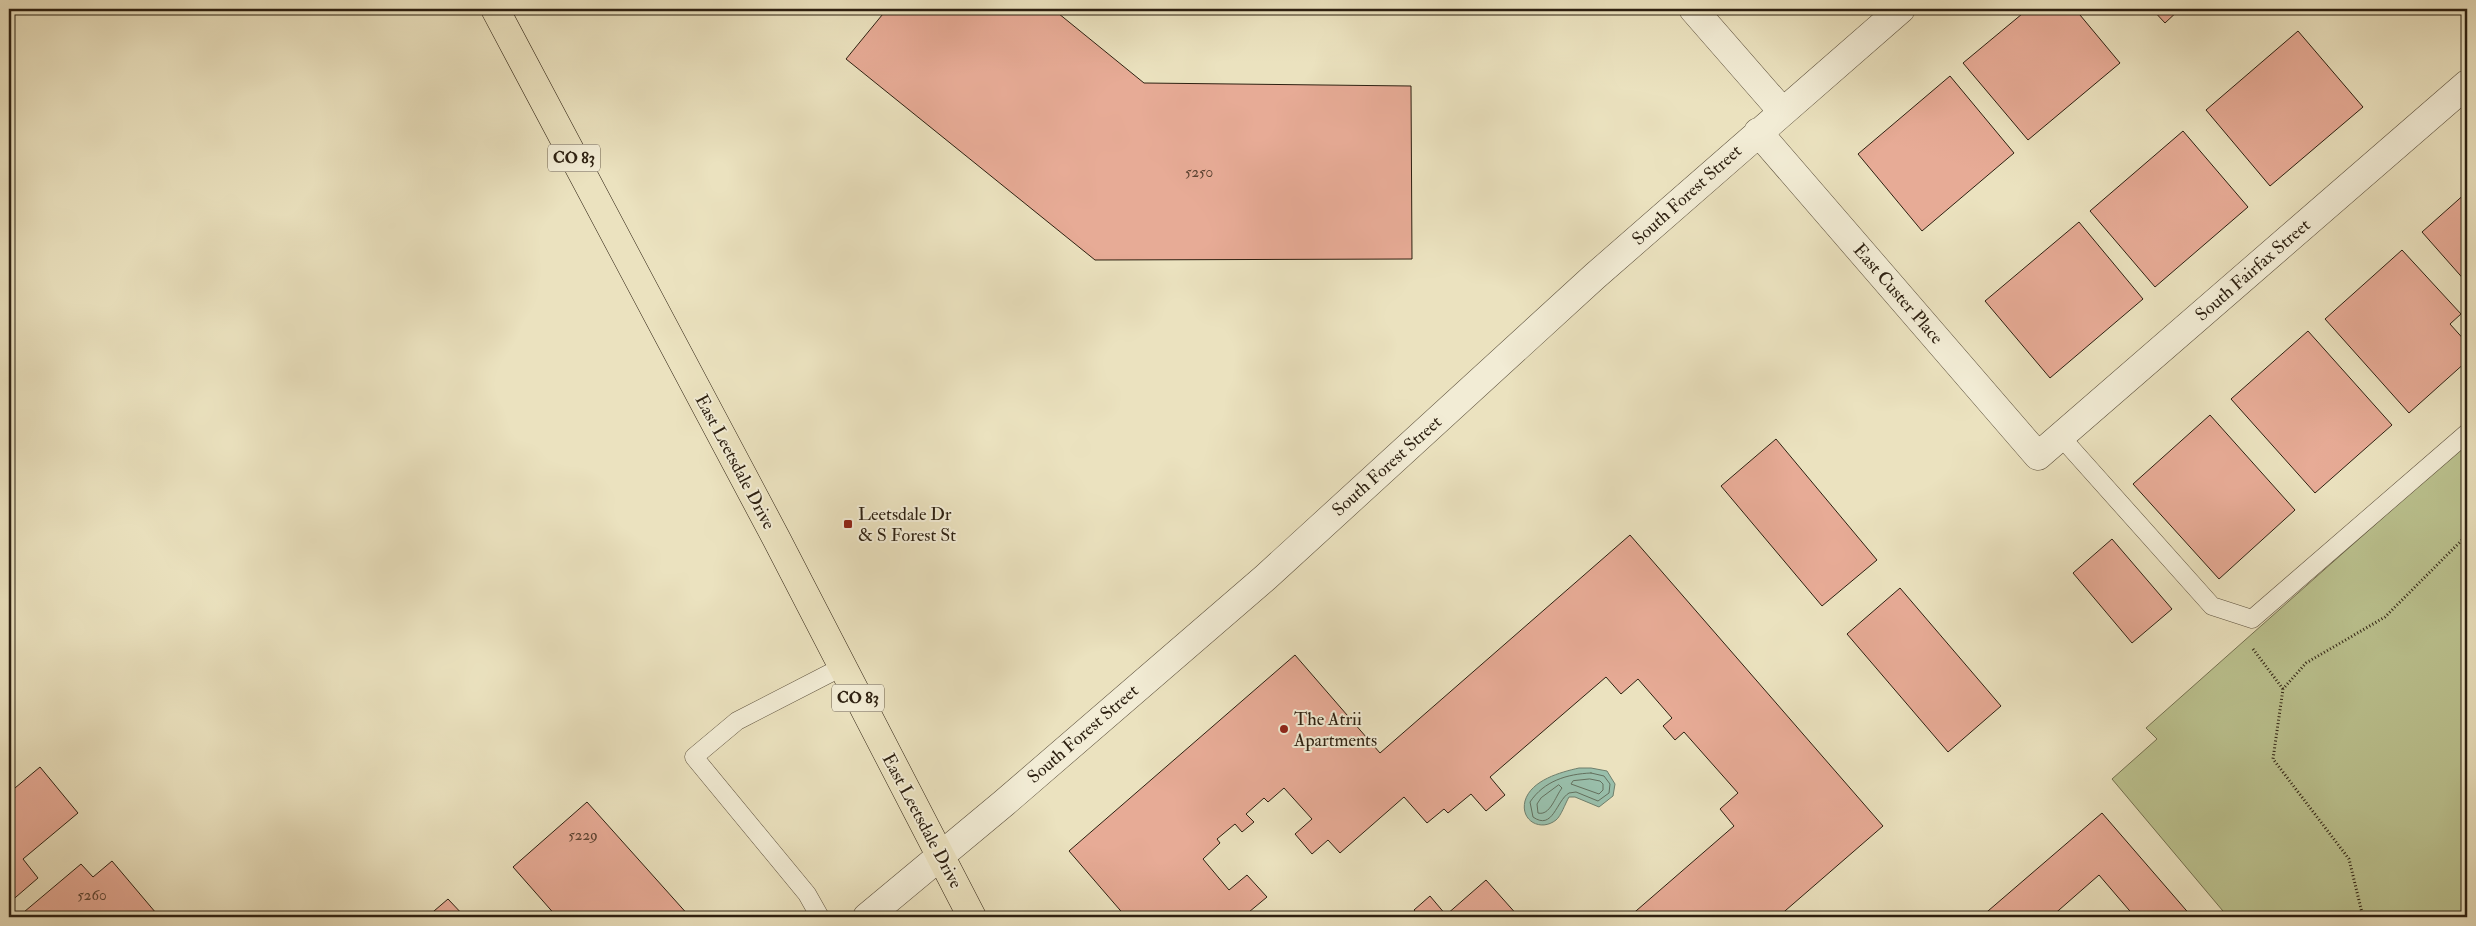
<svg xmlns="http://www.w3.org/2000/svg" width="2476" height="926" viewBox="0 0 2476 926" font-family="'IM FELL Double Pica',serif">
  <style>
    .green { fill: #bbc28f; stroke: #747150 }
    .water { fill: #99bfab; stroke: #6e7f6d }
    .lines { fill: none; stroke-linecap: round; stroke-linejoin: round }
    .shore { stroke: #63705e; stroke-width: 1 }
    .building { fill: #e7ab96; stroke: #2d2011 }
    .lane-casing { stroke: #5c503c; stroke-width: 19 }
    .street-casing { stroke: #5c503c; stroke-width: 29 }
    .primary-casing { stroke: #2d2011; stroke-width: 29 }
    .path { stroke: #2d2011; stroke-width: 3; stroke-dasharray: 1 2.5; stroke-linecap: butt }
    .lane { stroke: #f2ecd5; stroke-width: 18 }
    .street { stroke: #f2ecd5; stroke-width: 28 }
    .primary { stroke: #ebe2bf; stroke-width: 28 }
    .poi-dot { fill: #8f2418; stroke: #f2ecd5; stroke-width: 2 }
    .labels { text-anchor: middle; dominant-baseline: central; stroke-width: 4; stroke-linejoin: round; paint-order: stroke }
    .number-label { font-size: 15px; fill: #5c4332 }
    .shield { fill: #f2ecd5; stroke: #685d4c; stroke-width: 1 }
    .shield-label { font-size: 16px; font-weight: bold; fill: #2d2011 }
    .street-label { font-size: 18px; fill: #2d2011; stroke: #f2ecd5 }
    .poi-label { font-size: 18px; fill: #2d2011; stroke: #f2ecd5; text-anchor: start }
  </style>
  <rect width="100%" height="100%" fill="#ebe2bf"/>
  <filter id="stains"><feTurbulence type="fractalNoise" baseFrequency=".004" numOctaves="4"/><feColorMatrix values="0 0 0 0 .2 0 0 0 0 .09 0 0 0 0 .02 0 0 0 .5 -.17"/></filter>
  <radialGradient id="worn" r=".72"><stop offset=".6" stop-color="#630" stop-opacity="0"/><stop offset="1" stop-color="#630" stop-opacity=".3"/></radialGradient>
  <path class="green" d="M2467 443V917H2228L2112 779 2157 739 2146 728Z"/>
  <path class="water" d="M1579 768H1591L1607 771 1615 784 1613 796 1599 807 1575 797H1569C1565 804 1561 816 1556 820 1541 832 1520 821 1525 801 1531 780 1561 772 1579 768Z"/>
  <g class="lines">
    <path class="shore" d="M1591 773 1604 776 1610 784 1609 793 1598 801 1576 792 1569 793C1556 801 1553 831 1533 817L1530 802C1544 781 1567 774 1591 773Z
      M1590 779 1600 781 1603 784V790L1599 794 1571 784 1573 781Z
      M1559 785 1562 788C1555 797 1550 816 1538 813L1537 804 1541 798Z"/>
  </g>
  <path class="building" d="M887 9H1053L1144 83 1411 86 1412 259 1095 260 846 59Z
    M2028 9H2075L2120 63 2028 140 1963 63Z
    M2152 9H2180L2165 23Z
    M2298 31 2363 107 2270 186 2206 110Z
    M1950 76 2014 153 1922 231 1858 154Z
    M2183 131 2248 207 2155 287 2090 211Z
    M2467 192V283L2422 232Z
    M2079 222 2143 299 2050 378 1985 301Z
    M2402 250 2461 314 2450 324 2467 343V361L2409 413 2325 319Z
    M2308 331 2392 425 2315 493 2231 399Z
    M2210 415 2295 510 2219 579 2133 484Z
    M1776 439 1877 560 1822 606 1721 486Z
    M1630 535 1883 826 1778 917H1629L1734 826 1720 809 1738 793 1684 732 1675 740 1663 726 1672 718 1638 679 1621 694 1606 677 1490 777 1505 795 1486 811 1471 794 1448 813 1444 809 1427 823 1404 797 1340 853 1328 840 1312 854 1295 834 1312 819 1284 788 1268 802 1264 798 1246 814 1254 822 1242 832 1235 824 1217 839 1220 843 1203 859 1229 890 1247 875 1267 897 1249 912 1253 917H1126L1069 851 1295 655 1380 753Z
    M2112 539 2172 609 2132 643 2073 573Z
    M1900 588 2001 706 1948 752 1847 634Z
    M40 767 78 813 23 859 38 878 9 903V793Z
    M587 802 690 917H557L513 867Z
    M2102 813 2192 917H2135L2099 875 2051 917H1981Z
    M112 861 156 913 151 917H18L81 864 93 877Z
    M1486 880 1519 917H1420L1414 910 1430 896 1446 915Z
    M448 899 465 917H427Z"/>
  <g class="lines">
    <defs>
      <path id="lane" d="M2061 437 2212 606 2252 619 2467 433
        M820 917 807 894 694 757 737 721 842 667"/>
      <path id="street" d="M1693 9 1782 111
        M1758 132 2038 456 2467 84
        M867 917 1004 803 1266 577 1595 276 1901 9"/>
      <path id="primary" d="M495 9 776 538 972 917"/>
    </defs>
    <use href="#lane" class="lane-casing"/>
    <use href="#street" class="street-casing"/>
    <use href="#primary" class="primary-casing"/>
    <path class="path" d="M2253 649 2283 689
      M2363 917 2349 859 2273 759 2283 689 2306 663 2385 617 2467 535"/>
    <use href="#lane" class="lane"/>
    <use href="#street" class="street"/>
    <use href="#primary" class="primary"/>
  </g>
  <g class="poi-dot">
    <rect x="843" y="519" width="10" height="10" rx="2.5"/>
    <circle cx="1284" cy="729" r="5"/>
  </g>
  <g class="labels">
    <g class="number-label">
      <text x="1199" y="172">5250</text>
      <text x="583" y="835">5229</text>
      <text x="92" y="895">5260</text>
    </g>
    <g class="shield">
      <rect x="548" y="144.5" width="52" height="27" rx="4"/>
      <rect x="832" y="684.5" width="52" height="27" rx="4"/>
    </g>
    <g class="shield-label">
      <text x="574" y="158">CO 83</text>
      <text x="858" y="698">CO 83</text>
    </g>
    <g class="street-label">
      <text transform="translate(1687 195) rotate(-42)">South Forest Street</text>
      <text transform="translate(2253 270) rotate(-41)">South Fairfax Street</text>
      <text transform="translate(1898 294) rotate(49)">East Custer Place</text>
      <text transform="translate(735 462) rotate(62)">East Leetsdale Drive</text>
      <text transform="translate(1387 466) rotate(-42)">South Forest Street</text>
      <text transform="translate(1083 734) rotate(-41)">South Forest Street</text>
      <text transform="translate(922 821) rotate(62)">East Leetsdale Drive</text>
    </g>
    <g class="poi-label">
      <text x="858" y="514">Leetsdale Dr<tspan x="858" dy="21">&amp; S Forest St</tspan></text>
      <text x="1294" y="719">The Atrii<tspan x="1294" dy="21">Apartments</tspan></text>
    </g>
  </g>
  <rect width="2476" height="926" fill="none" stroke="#ebe2bf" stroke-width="30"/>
  <rect x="10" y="10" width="2456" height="906" fill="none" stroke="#2d2011" stroke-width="2.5"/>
  <rect x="15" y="15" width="2446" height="896" fill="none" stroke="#2d2011"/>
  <rect width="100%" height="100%" filter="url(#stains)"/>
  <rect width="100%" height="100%" fill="url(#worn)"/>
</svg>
